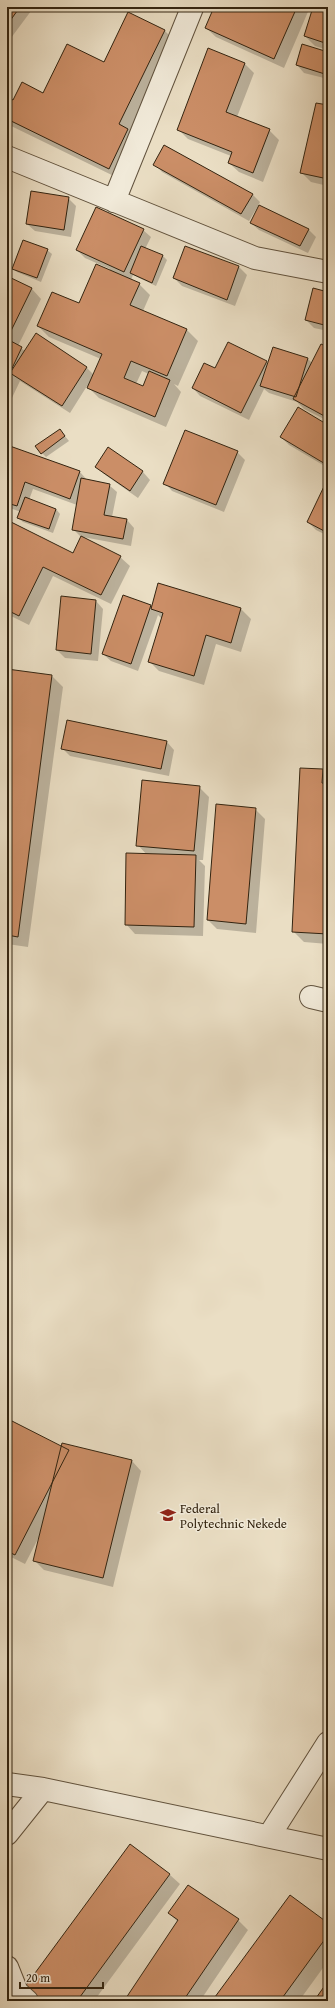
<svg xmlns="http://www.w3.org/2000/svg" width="335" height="2008" viewBox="0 0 335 2008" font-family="'Gentium Book Plus',serif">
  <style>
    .shadow { fill: #0003; fill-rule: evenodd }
    .building { fill: #cb8e67; stroke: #332410 }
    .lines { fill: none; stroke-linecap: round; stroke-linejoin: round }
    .minor-casing { stroke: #61523d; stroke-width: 24 }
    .minor { stroke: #f1ead9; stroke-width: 22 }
    .labels { text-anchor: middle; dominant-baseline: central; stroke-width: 3; stroke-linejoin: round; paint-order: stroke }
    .poi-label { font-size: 13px; fill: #332410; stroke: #f1ead9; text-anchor: start }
  </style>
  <rect width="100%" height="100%" fill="#eadec4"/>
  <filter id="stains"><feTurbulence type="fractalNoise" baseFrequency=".005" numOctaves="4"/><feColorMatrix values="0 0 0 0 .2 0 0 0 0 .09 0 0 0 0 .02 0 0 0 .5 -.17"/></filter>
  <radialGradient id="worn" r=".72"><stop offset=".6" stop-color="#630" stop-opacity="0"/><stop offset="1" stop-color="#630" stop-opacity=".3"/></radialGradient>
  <path class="shadow" d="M7 7H34L11 38 7 35Z
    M215 7H310L284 68 216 37 206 28Z
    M328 8V50L315 46 305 36 327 12Z
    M129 13 165 31 176 42 120 179 7 124V98L14 101 44 94 104 64Z
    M328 53V79L304 73 297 65Z
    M244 63 254 73 237 117 269 130 279 140 263 182 239 172 229 163 231 156 188 139 178 129Z
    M328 106V186L311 182 301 172Z
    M155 164 252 194 260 202 258 206 308 229 316 237 308 253 259 230 251 223 259 207 258 206 249 221 162 172Z
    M68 198 76 206 71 237 35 231 27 224Z
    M143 230 151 237 145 249 163 256 167 260 156 286 133 275 131 280 139 284 150 295 143 311 187 330 198 341 178 386 174 384 181 392 166 427 99 398 87 386 70 413 20 381 11 400 7 398V277L32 289 41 299 18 346 25 351 36 335 87 368 94 375 101 359 49 337 38 326 80 304 109 271 110 269 85 258 77 250ZM142 371 149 374 143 387 136 384Z
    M186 247 239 267 247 275 235 306 182 286 174 278Z
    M47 250 52 254 41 282 17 272 13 268Z
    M328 293V331L314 328 306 320Z
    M328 348V421L304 409 297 402 269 393 264 389 249 420 200 396 193 388 215 370 266 362 268 364 308 359 312 363Z
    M298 408 328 426V468L289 445 281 437Z
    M60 430 69 441 46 457 42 453Z
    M7 446 80 472 87 480 109 485 117 492 112 517 127 520 134 528 131 546 83 537 120 557 130 566 111 604 53 576 29 625 7 614V521L73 554 81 537 73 529 77 505 33 489 29 500 56 509 60 514 53 533 23 522 18 518 21 512 7 507Z
    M109 449 143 472 150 480 138 498 104 474 96 467Z
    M237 452 245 460 224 512 172 491 165 483Z
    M328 480V536L316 530 308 522Z
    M159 584 241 609 251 619 241 652 216 644 204 685 159 671 150 662 162 619 158 615 138 671 111 661 103 654 151 606 152 607Z
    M96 601 103 609 98 661 65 658 57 650Z
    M7 670 52 676 63 687 28 947 7 944Z
    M167 742 174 750 169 776 70 756 62 748Z
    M322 770 328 776V944L304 942 293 931Z
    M199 787 209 797 203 860H199L205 866 203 936 135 934 126 924 147 855 138 845Z
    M255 809 265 819 256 933 217 929 208 920Z
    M7 1429 61 1448 132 1461 141 1471 113 1587 44 1570 34 1560 39 1537 25 1564 7 1555Z
    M131 1846 170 1875 180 1884 94 2001H39L35 1998Z
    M169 1913 238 1920 248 1930 200 2001H125L178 1922Z
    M328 1924V1961L299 2001H213Z"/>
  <path class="building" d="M7 7H20L7 25Z
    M214 7H297L274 59 205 28Z
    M313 7 326 11 328 7V44L304 36Z
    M128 12 165 30 119 124 128 129 109 169 7 119V97L13 100 22 82 43 93 67 44 104 62Z
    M302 44 328 52V75L296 65Z
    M208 48 245 63 226 112 270 129 253 173 228 163 232 152 177 130Z
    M316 103 328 105V179L300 173Z
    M164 145 253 194 241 214 153 165Z
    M31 191 69 197 64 230 26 224Z
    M259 205 309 229 300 246 250 223Z
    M96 207 144 229 124 272 76 250Z
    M23 240 48 249 37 278 12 269Z
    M141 246 163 255 152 283 130 273Z
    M185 246 239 266 227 300 173 278Z
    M96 264 140 283 130 305 187 329 167 376 131 361 124 378 143 386 149 371 170 380 155 417 87 388 102 354 37 326 52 292 79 303Z
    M7 276 32 288 7 339 22 347 7 379Z
    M313 288 328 292V326L305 320Z
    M36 333 87 367 62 406 10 373Z
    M228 342 267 361 241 413 192 388 204 363 215 368Z
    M321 344 328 347V418L293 399Z
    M273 347 308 358 296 397 260 386Z
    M298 407 328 425 327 465 280 437Z
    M60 429 65 436 41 454 35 446Z
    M185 430 238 451 216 505 163 484Z
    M7 445 80 471 70 499 25 482 17 506 7 503Z
    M108 447 143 471 130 491 95 467Z
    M81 478 110 484 104 515 127 519 123 539 72 530Z
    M328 478V533L307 522Z
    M25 497 56 509 49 529 17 518Z
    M7 520 73 553 81 536 121 556 101 595 43 567 19 616 7 610Z
    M158 583 241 608 231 643 206 635 194 676 148 662 163 613 151 609Z
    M123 595 151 605 131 664 102 654Z
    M61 596 96 600 91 654 56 650Z
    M7 669 52 675 18 937 7 935Z
    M67 720 167 741 161 769 61 749Z
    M300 768 323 769 322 783 328 784V934L292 932Z
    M142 780 200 786 194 851 136 846Z
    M216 804 256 808 246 924 207 920Z
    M126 853 196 855 194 927 125 925Z
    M10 1420 69 1450 15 1555 7 1551V1427Z
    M62 1443 132 1460 103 1578 33 1561Z
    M130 1844 170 1874 77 2001H41L24 1988Z
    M188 1885 239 1919 183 2001H124L178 1920 168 1913Z
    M290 1895 328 1923V1935L280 2001H212Z
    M328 1981V2001H314Z"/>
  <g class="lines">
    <defs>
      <path id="minor" d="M7 157 255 258 328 272
        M114 201 192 8
        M311 997 328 1001
        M7 1784 43 1789 328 1849
        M7 1834 43 1789
        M269 1836 328 1743
        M7 1967 17 1992 27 2001"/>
    </defs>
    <use href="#minor" class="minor-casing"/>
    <use href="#minor" class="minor"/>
  </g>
  <defs>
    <symbol id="university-bare" viewBox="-9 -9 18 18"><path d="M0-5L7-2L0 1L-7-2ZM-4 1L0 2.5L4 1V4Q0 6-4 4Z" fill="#8f2418" stroke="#f1ead9" stroke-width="2.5" paint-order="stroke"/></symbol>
  </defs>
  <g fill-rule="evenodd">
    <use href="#university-bare" x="157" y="1504" width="22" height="22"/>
  </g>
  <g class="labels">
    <g class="poi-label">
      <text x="180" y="1508">Federal<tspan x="180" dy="15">Polytechnic Nekede</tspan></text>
    </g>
  </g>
  <rect width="335" height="2008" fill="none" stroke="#eadec4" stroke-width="24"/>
  <rect x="8" y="8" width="319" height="1992" fill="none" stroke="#332410" stroke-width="2"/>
  <rect x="12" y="12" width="311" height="1984" fill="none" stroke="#332410"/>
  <path d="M20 1982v6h83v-6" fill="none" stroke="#332410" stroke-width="2"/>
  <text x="26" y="1982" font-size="12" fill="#332410" stroke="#f1ead9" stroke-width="3" paint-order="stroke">20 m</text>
  <rect width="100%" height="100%" filter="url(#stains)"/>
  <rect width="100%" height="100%" fill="url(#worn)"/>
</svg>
